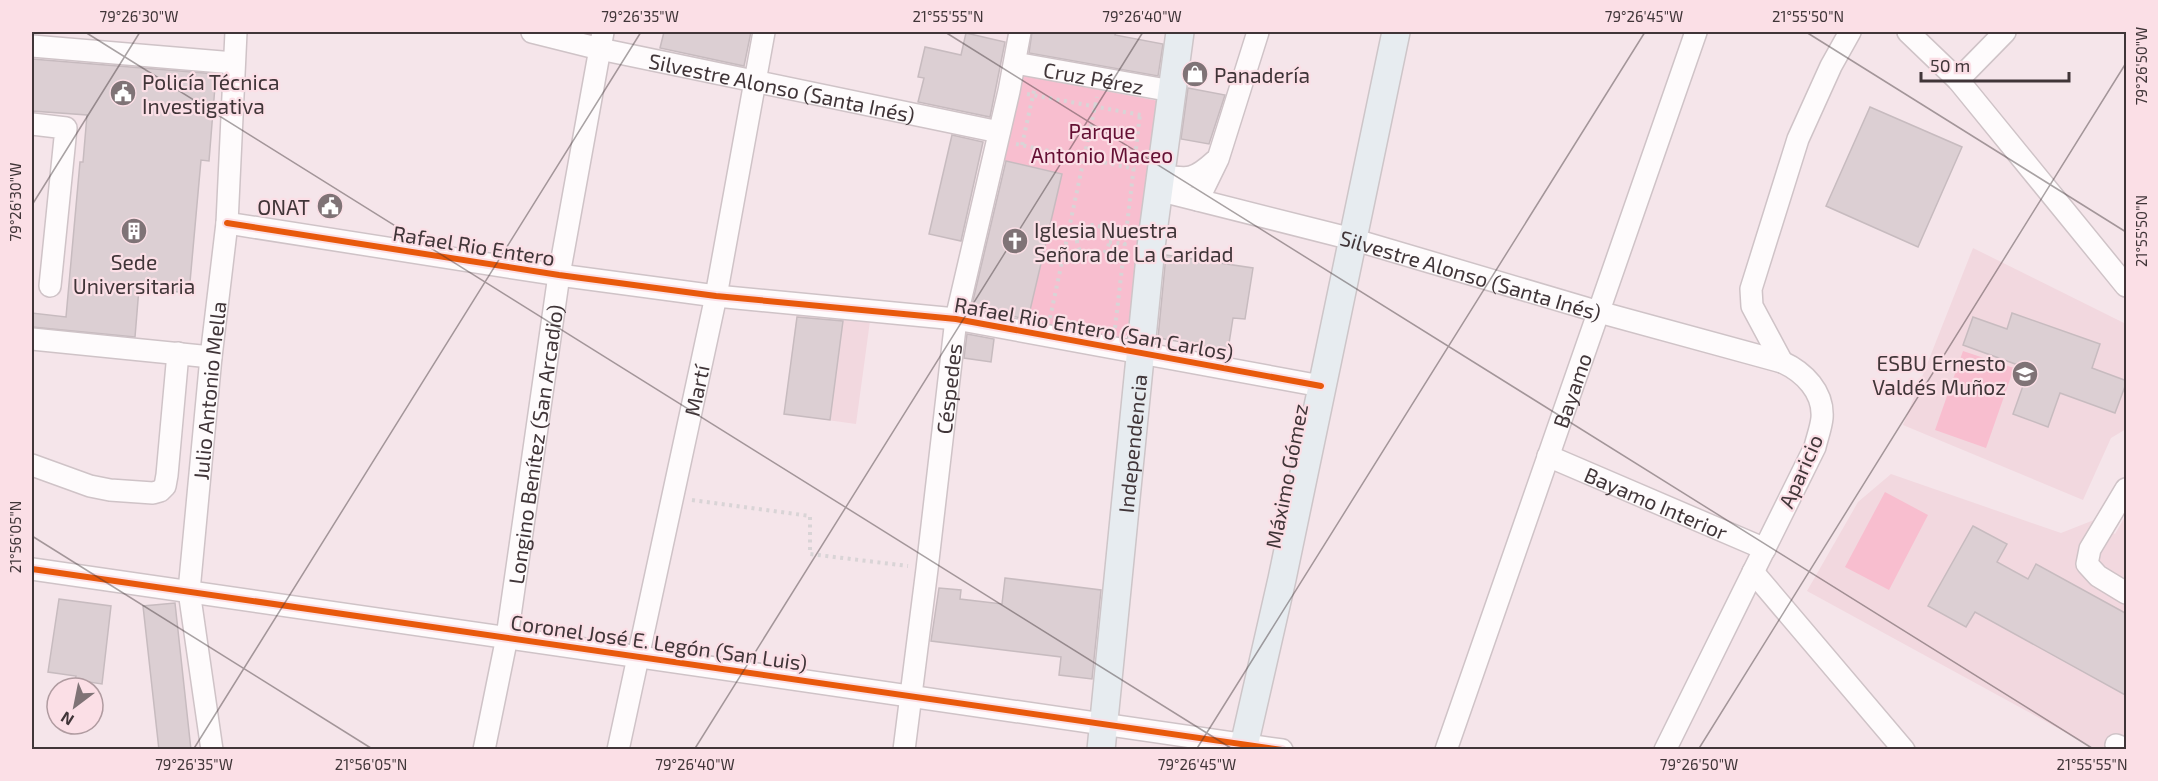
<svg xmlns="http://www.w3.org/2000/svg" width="2158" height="781" viewBox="0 0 2158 781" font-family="'Exo 2',sans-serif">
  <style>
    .built { fill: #f2d8df }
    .green { fill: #f8becf }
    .building { fill: #dccfd3; stroke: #c7bbbf; stroke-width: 1.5 }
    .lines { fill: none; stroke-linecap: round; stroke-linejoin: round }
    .minor-casing { stroke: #cfc3c7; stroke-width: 24 }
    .major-casing { stroke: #cdc5c8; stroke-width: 30 }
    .path { stroke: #d9d4d6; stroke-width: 4; stroke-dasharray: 3 4.5; stroke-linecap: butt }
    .minor { stroke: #fefbfc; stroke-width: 21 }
    .major { stroke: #e7ecf0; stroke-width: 27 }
    .cycleway-casing { stroke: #fbdfe6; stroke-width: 10 }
    .cycleway { stroke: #e8590c; stroke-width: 6 }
    .ticks { fill: none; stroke: #403538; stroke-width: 1.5; stroke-opacity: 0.45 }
    .labels { text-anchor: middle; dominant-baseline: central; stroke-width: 4.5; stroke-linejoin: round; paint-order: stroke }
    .poi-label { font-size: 21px; fill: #403538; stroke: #fbdfe6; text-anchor: start }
    .street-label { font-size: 21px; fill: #403538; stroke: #fbdfe6 }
    .park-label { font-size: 21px; fill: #640f33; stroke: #fbdfe6 }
    .neatline { fill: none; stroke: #403538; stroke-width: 2 }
    .ticks-label { font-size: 15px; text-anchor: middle; fill: #403538 }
  </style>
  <rect width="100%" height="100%" fill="#f5e5ea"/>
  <path class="built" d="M1973 248 2126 324V429L2111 438 2083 500 1903 425Z
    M797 312 870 321 856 424 784 414Z
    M1891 474 2061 533 2094 520 2115 534 2126 515V749H2096L1807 591 1858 502Z"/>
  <path class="green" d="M1019 75 1159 101 1134 327 1123 339 1027 322 1062 174 1002 160Z
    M1963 351 2014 368 1986 448 1935 430Z
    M1885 492 1928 515 1889 590 1845 567Z"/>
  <path class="building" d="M664 32H751L744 66 660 48Z
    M1032 32H1116L1115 35 1163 44 1158 76 1029 53Z
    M966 33 1005 42 990 117 918 102 924 78 918 77 925 47 961 55Z
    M32 59 216 74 209 161 201 160 189 293 139 288 135 337 32 327V313L66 317 80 162H83L87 115 32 111Z
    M1188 88 1225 95 1209 144 1181 139Z
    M1870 107 1962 147 1918 247 1826 206Z
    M952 135 983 142 961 241 929 234Z
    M1006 161 1062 174 1028 319 971 309Z
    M1166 255 1253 268 1245 319 1233 318 1228 350 1158 338Z
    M2012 313 2100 344 2092 368 2127 381 2115 413 2060 393 2048 427 2013 414 2029 369 1963 345 1973 317 2007 329Z
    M797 317 843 321 830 420 784 414Z
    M967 334 994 339 991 362 964 358Z
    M1973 526 2007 544 1997 562 2028 579 2036 564 2127 614V696L1975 612 1966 627 1928 606Z
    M1005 578 1101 590 1092 679 1059 675 1061 657 931 641 939 588 961 590 960 599 1002 604Z
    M59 599 111 606 102 684 75 680 76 676 48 672Z
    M175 603 191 750H159L143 606Z"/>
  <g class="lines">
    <defs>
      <g id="minor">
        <path id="s1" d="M532 32 600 49 999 132"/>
        <path d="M1908 32 1958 80 2126 286"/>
        <path d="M32 46 234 63"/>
        <path id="s2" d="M1015 63 1172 91"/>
        <path d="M1958 80 2005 32"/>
        <path d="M32 124 66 128 50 286"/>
        <path d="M1161 175C1189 180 1194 180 1215 161"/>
        <path id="s3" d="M1158 190 1352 239 1599 312 1782 362C1804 372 1824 392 1822 418 1821 428 1817 438 1815 447L1665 750"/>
        <path d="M1198 200 1218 159 1258 32"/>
        <path d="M227 223 559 275 716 296 956 319 1321 386"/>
        <path d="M32 339 211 357"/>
        <path d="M1782 362 1752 306 1751 289 1798 139 1831 66 1850 32"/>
        <path id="s4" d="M1548 456 1765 549"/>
        <path d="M32 465 90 486 110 490 153 493 160 491 165 486 167 475 178 353"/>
        <path d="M2126 489 2090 549 2087 564 2098 576 2126 593"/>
        <path d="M32 569 1282 750"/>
        <path d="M1753 572 1904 750"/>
        <path d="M2116 745 2126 749"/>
        <path id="s5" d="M212 750 189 591 211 357 227 223 236 32"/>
        <path id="s6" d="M484 750 507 637 559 275 603 32"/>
        <path id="s7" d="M618 750 716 296 764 32"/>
        <path id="s8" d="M904 750 927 569 956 319 1009 91 1020 32"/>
        <path id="s9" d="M1446 750 1696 32"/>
      </g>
      <g id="major">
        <path id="s10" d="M1101 750 1151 247 1180 32"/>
        <path d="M1243 750 1282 579 1396 32"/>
      </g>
    </defs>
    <use href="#minor" class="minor-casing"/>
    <use href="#major" class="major-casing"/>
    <path class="path" d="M1027 94 1141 115
      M1016 144 1135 169
      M1022 145 1035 86
      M1077 241a16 16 0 1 1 32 0a16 16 0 1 1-32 0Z
      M1109 242 1126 244
      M1050 318 1097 97
      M1115 328 1140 114
      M692 500 810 516V554L908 566"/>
    <use href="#minor" class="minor"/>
    <use href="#major" class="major"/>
    <defs>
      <path id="cycleway" d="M227 223 559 275 716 296 956 319 1321 386
        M32 569 1282 750"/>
    </defs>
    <use href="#cycleway" class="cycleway-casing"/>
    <use href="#cycleway" class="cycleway"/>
  </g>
  <path class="ticks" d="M85 32 1234 750M945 32 2095 750M1806 32 2126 232M32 205 140 32M32 536 374 750M193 750 641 32M694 750 1143 32M1196 750 1645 32M1698 750 2126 63"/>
  <defs>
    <symbol id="shop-disc" viewBox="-11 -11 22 22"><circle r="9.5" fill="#7f7376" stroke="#fbdfe6"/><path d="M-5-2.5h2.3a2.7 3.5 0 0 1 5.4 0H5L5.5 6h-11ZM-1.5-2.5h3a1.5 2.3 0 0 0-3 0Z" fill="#fff"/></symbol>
    <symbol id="civic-disc" viewBox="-11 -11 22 22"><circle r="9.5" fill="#7f7376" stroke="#fbdfe6"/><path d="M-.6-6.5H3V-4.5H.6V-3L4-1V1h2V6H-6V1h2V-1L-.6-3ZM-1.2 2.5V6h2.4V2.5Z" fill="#fff"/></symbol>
    <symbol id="building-disc" viewBox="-11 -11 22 22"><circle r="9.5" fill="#7f7376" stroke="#fbdfe6"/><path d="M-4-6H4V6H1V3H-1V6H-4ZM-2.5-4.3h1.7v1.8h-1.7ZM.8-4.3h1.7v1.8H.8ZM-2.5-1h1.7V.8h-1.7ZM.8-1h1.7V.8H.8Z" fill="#fff"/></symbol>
    <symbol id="church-disc" viewBox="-11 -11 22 22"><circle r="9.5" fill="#7f7376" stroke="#fbdfe6"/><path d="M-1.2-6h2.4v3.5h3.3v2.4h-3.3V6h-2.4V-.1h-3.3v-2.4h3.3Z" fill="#fff"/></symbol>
    <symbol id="school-disc" viewBox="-11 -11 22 22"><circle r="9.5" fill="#7f7376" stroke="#fbdfe6"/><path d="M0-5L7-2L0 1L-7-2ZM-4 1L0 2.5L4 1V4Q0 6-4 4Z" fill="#fff"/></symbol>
  </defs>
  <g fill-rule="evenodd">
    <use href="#shop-disc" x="1180" y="59" width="30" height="30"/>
    <use href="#civic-disc" x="108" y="78" width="30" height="30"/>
    <use href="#civic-disc" x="315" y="191" width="30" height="30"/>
    <use href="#building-disc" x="119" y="216" width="30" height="30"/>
    <use href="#church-disc" x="1000" y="226" width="30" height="30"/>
    <use href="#school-disc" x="2010" y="359" width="30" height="30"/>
  </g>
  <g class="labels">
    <g class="poi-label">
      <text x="1214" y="74">Panadería</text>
      <text x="142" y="81">Policía Técnica<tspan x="142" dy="24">Investigativa</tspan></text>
      <text x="310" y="206" text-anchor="end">ONAT</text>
      <text x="1034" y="229">Iglesia Nuestra<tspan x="1034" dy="24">Señora de La Caridad</tspan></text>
      <text x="134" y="261" text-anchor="middle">Sede<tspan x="134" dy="24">Universitaria</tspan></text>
      <text x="2006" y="362" text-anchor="end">ESBU Ernesto<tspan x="2006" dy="24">Valdés Muñoz</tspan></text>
    </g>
    <g class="street-label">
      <text stroke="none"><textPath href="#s2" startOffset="80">Cruz Pérez</textPath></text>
      <text stroke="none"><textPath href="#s1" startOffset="256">Silvestre Alonso (Santa Inés)</textPath></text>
      <text transform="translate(474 245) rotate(9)">Rafael Rio Entero</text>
      <text stroke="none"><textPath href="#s3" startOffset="324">Silvestre Alonso (Santa Inés)</textPath></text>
      <text transform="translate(1094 328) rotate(10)">Rafael Rio Entero (San Carlos)</text>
      <text stroke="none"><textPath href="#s8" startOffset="364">Céspedes</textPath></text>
      <text stroke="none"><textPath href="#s5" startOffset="362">Julio Antonio Mella</textPath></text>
      <text stroke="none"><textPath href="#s7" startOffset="368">Martí</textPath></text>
      <text stroke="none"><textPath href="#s9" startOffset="381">Bayamo</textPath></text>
      <text stroke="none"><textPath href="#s6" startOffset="310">Longino Benítez (San Arcadio)</textPath></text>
      <text stroke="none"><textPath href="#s10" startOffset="308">Independencia</textPath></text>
      <text transform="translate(1800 471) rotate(-66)">Aparicio</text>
      <text transform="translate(1286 476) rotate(-79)">Máximo Gómez</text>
      <text stroke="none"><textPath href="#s4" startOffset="118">Bayamo Interior</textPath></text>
      <text transform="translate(659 642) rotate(8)">Coronel José E. Legón (San Luis)</text>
    </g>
    <g class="park-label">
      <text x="1102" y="130">Parque<tspan x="1102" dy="24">Antonio Maceo</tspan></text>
    </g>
  </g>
  <rect width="2158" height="781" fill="none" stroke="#fbdfe6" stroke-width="66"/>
  <g transform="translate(75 706) rotate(212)"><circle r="28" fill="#fbdfe6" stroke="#b09ba0" stroke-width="1.5"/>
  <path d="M0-4.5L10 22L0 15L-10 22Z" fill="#7f7376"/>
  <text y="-9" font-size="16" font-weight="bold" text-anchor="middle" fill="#403538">N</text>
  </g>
  <path d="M1921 72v9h148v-9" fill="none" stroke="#403538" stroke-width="3"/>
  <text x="1930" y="72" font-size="18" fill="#403538" stroke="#fbdfe6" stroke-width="4.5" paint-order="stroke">50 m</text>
  <rect x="33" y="33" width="2092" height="715" class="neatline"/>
  <g class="ticks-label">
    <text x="139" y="22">79°26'30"W</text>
    <text x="640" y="22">79°26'35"W</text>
    <text x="948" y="22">21°55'55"N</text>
    <text x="1142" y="22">79°26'40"W</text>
    <text x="1644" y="22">79°26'45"W</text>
    <text x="1808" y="22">21°55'50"N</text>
    <text transform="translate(2142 66) rotate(-90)" y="5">79°26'50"W</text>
    <text transform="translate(16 202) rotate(-90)" y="5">79°26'30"W</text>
    <text transform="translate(2142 231) rotate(-90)" y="5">21°55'50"N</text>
    <text transform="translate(16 537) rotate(-90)" y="5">21°56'05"N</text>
    <text x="194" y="770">79°26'35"W</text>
    <text x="371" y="770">21°56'05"N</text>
    <text x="695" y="770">79°26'40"W</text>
    <text x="1197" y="770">79°26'45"W</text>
    <text x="1699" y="770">79°26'50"W</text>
    <text x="2092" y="770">21°55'55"N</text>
  </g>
</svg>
